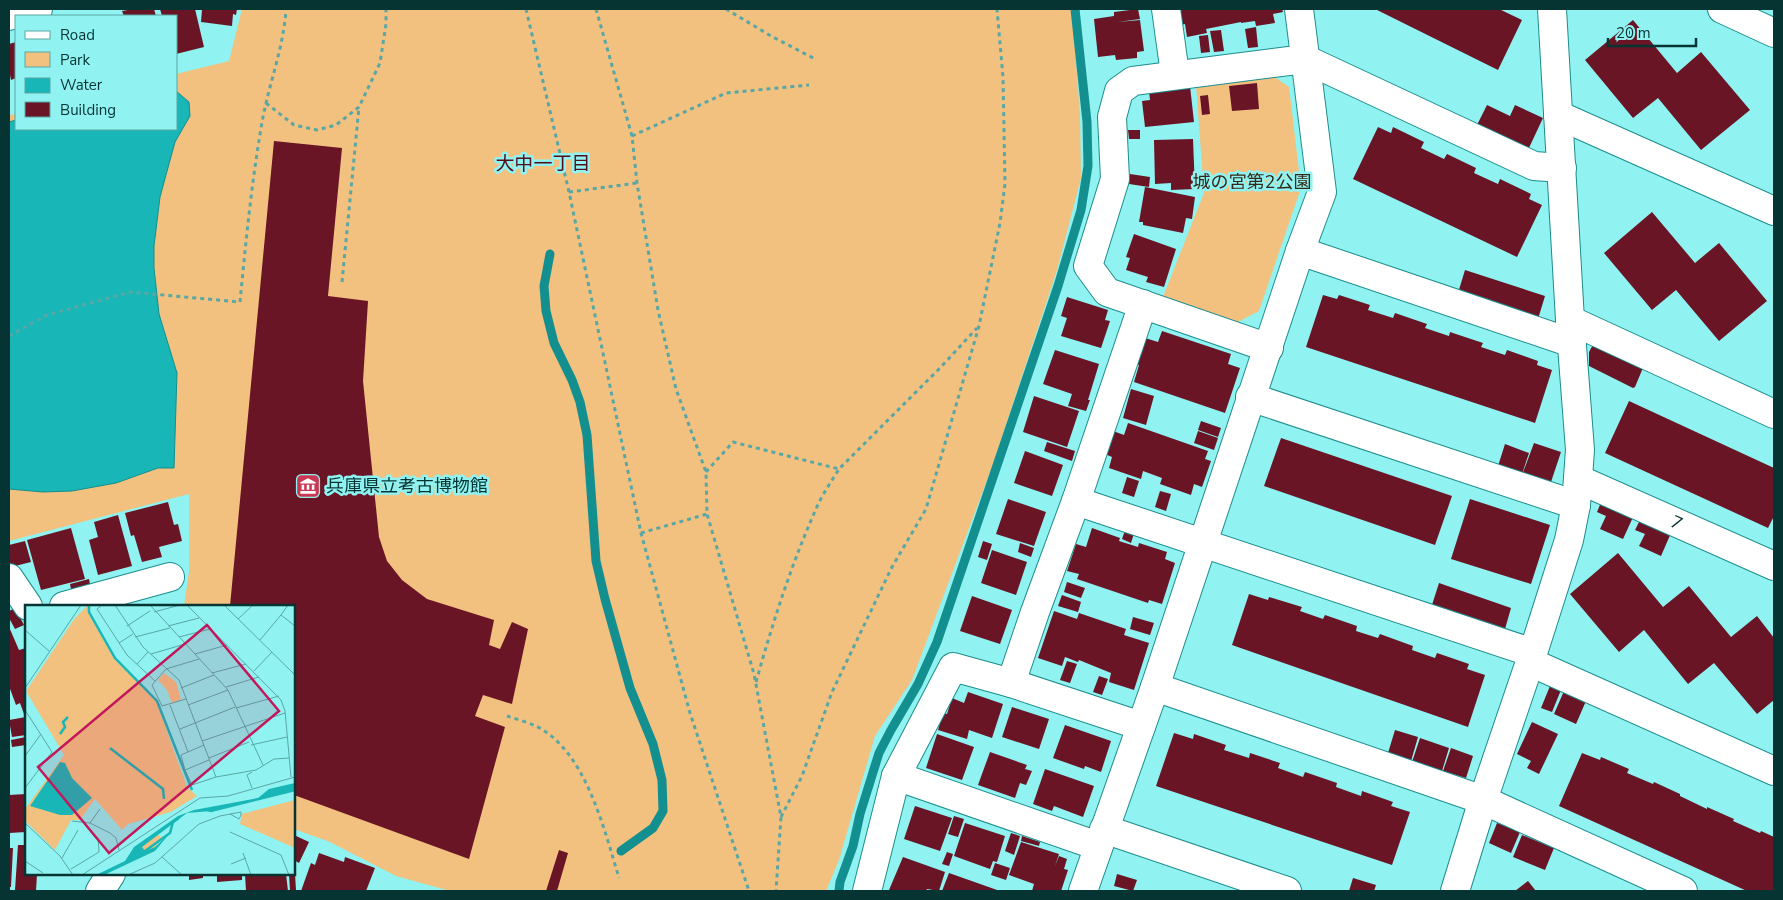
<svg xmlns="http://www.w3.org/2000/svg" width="1783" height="900" viewBox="0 0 1783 900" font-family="'Nunito Sans','Noto Sans JP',sans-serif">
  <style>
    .green { fill: #f2c17f }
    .water { fill: #18b6b6; stroke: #138f8f }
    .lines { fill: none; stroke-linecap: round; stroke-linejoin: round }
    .stream { stroke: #138f8f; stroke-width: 9 }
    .building { fill: #691526 }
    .minor-casing { stroke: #1d8d8c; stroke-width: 30 }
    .path { stroke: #59a7a5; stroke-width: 3; stroke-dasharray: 4 4; stroke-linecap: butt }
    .minor { stroke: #fff; stroke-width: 28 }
    .labels { text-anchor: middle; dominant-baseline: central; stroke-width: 5; stroke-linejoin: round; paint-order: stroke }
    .park-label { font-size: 18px; fill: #352816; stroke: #90f3f1 }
    .poi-label { font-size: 18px; fill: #063433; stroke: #90f3f1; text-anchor: start }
    .street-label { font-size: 18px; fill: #063433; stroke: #90f3f1 }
    .neighbourhood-label { font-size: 19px; fill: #520c1b; stroke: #90f3f1 }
    .inset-river { fill: none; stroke: #18b6b6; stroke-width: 2.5 }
    .inset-road { fill: none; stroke: #59a7a5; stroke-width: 1 }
    .view { fill: #c2185b; fill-opacity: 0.15; stroke: #c2185b; stroke-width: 2.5 }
    .inset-edge { fill: none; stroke: #063433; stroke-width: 2.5 }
  </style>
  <rect width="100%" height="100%" fill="#90f3f1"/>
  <path class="green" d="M242 9H1072L1080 114 1081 178 1057 270 993 464 912 680 875 736 839 860 826 891H450L396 876 330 842 294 829V606H184L189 572V494L9 541V115L16 114V129H176V74L229 61Z
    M1269 73 1289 87 1301 188 1259 311 1238 322 1163 297 1204 193 1196 85Z"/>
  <path class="water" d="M176 91 189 102 190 116 175 142 160 197 154 246V268L159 314 177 373 174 468H158L116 483 72 491 43 492 9 489V122L16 120V129H176Z"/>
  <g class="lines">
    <path class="stream" d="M550 254 544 286 546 311 554 343 572 380 580 402 587 435 596 561 605 599 630 688 653 744 662 780 663 811 653 828 621 851
      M839 891 840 882 853 846 860 814 879 753 891 730 918 684 937 642 1058 286 1081 210 1088 166 1087 122 1075 9"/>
  </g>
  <path class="building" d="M133 9H154L156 16H124L122 11Z
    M160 9H195L204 47 176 54V16H162Z
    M202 9H237L236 15 233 14 232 26 201 22Z
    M1138 9 1140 19 1118 22 1140 20 1144 51 1137 52V58L1116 60 1115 55 1098 57 1094 19 1114 16V12Z
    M1178 9H1282L1283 12 1273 14 1275 23 1256 26 1255 21 1241 23V22L1206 29 1207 33 1187 37 1185 24 1181 25Z
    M1375 9H1499L1522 20 1498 70Z
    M1633 20 1677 73 1701 52 1750 110 1701 150 1658 98 1633 118 1585 60Z
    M1256 27 1258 47 1248 48 1245 29Z
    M1221 30 1224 51 1214 52 1210 31Z
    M1208 35 1210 52 1201 53 1199 36Z
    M16 42V78L11 80 9 70V44Z
    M1257 83 1259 109 1232 111 1229 86Z
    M1190 86 1194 122 1145 127 1142 101 1150 100 1149 91Z
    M1208 95 1210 114 1202 115 1200 96Z
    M1487 105 1510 116 1515 105 1543 118 1528 150 1477 125Z
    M1378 127 1391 133 1393 127 1424 142 1421 148 1444 159 1447 154 1476 168 1474 173 1498 184 1500 179 1531 194 1529 199 1542 205 1517 257 1353 179Z
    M1128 130H1140V139H1129Z
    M1193 139 1195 189 1171 190V183L1155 184 1154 140Z
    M274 141 342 148 328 296 368 301 363 381 379 537 387 561 402 580 427 599 494 620 489 645 500 649 512 622 528 629 512 704 483 695 475 716 505 727 469 859 294 795V606H230Z
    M1130 174 1150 177 1149 187 1129 184Z
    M1145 187 1195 197 1192 219 1186 218 1183 233 1143 225V222H1139Z
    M1652 212 1695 263 1719 243 1767 301 1719 341 1676 290 1652 310 1604 253Z
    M1134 234 1176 249 1164 287 1146 282 1148 277 1126 270 1130 258 1126 257Z
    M1465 270 1545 296 1538 319 1458 293Z
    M1323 295 1337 299 1339 295 1370 305 1368 310 1393 318 1395 313 1427 324 1425 328 1449 336 1450 332 1483 343 1481 347 1505 355 1507 350 1538 361 1537 365 1552 370 1535 423 1306 347Z
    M1067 297 1108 310 1105 320 1110 321 1101 348 1061 336 1067 318 1061 316Z
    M1162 331 1231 354 1228 364 1240 368 1225 413 1134 382 1139 365 1134 363 1142 337 1158 342Z
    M1595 341 1645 363 1635 387 1633 388 1589 366V352Z
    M1055 350 1099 364 1088 400H1090L1086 411 1068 406 1072 394 1043 384Z
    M1131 389 1154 396 1146 425 1123 418Z
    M1034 396 1079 411 1067 447 1023 432Z
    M1629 401 1774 468V516L1768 528 1605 453Z
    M1201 421 1221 428 1218 437 1198 430Z
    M1128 423 1208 451 1205 459 1211 461 1202 487 1194 484 1191 495 1160 484 1162 478 1143 471 1141 479 1109 468 1112 457 1105 454 1113 431 1124 435Z
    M1198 431 1218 438 1214 450 1194 443Z
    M1281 438 1452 496 1435 545 1264 486Z
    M1047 442 1075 451 1072 461 1044 451Z
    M1534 443 1561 452 1550 485 1522 475Z
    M1505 444 1529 453 1522 474 1498 466Z
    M1025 451 1063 465 1052 496 1014 483Z
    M1127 477 1139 481 1134 497 1122 493Z
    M1160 491 1171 494 1166 511 1155 507Z
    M1008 499 1046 512 1034 546 996 534Z
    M1470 499 1550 525 1531 584 1451 559Z
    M1602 500 1634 515 1623 539 1600 529 1606 516 1597 512Z
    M168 502 174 525 178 524 182 541 159 547 162 557 142 562 134 535 131 536 125 513Z
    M118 515 132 566 98 575 89 540 98 537 94 522Z
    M1641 518 1671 533 1661 556 1639 546 1645 534 1635 530Z
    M1127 525 1136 527 1131 543 1122 539Z
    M71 528 85 579 41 590 27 540Z
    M1092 528 1120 538 1119 541 1138 547 1139 543 1167 552 1165 559 1175 563 1162 604 1149 600 1148 603 1077 579 1079 574 1067 571 1076 544 1086 547Z
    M25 541 31 562 11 567 9 557V545Z
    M983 541 992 544 987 560 978 557Z
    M1020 543 1034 548 1031 557 1018 552Z
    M992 550 1027 562 1016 595 981 583Z
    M1618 553 1663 607 1689 586 1731 637 1757 616 1774 638V700L1757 714 1714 663 1688 684 1644 630 1619 652 1570 594Z
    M89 579 91 589 72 594 70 584Z
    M1067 582 1085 588 1081 598 1064 592Z
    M1439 583 1511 608 1505 629 1432 605Z
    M1249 594 1268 600 1269 597 1302 607 1300 611 1323 619 1325 615 1357 626 1356 631 1378 638 1380 634 1413 646 1412 650 1435 658 1437 653 1469 664 1467 669 1485 675 1468 727 1232 645Z
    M1062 595 1081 602 1078 612 1058 606Z
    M972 596 1012 610 1000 644 960 631Z
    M15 608 24 625 15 629 9 618V611Z
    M1054 611 1077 619 1079 613 1126 629 1124 635 1149 643 1134 690 1109 682 1111 673 1079 660 1078 662 1065 657 1062 666 1038 658Z
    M1133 617 1154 623 1150 635 1130 629Z
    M9 627 19 650 26 648V714H24L20 703 16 705 9 686Z
    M1067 661 1077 664 1070 683 1060 680Z
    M1099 676 1108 679 1102 695 1093 692Z
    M1550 686 1561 690 1552 712 1541 708Z
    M1564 691 1586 701 1576 724 1554 714Z
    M968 692 1003 704 992 738 969 730 967 739 938 730 943 713 947 714 952 698 964 703Z
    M1012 707 1049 719 1039 749 1002 737Z
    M26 717V735L12 737 9 720Z
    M1532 722 1558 734 1539 774 1527 768 1531 761 1517 754Z
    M1065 725 1111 741 1101 772 1085 766 1084 769 1053 758Z
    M1395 730 1418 737 1411 761 1388 753Z
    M1174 733 1193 739 1194 734 1226 745 1224 750 1249 758 1250 753 1280 763 1278 768 1303 777 1305 772 1337 783 1336 787 1361 796 1362 791 1393 802 1391 806 1410 812 1392 865 1156 786Z
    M937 734 974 747 962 780 926 768Z
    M26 737V745L12 747 11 740Z
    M1420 738 1449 748 1442 771 1412 762Z
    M1451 748 1473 756 1466 778 1443 771Z
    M990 752 1027 765 1025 769 1032 771 1026 785 1020 783 1015 798 978 785Z
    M1582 753 1600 760 1601 757 1629 769 1627 773 1653 784 1654 782 1680 794V796L1707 809V807L1734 819 1733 821 1760 833 1761 831 1774 837V891H1747L1559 806Z
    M1045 769 1094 786 1083 817 1054 806 1052 811 1033 804Z
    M26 794V832L9 833V795Z
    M915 806 952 818 940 851 904 839Z
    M954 816 964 819 958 837 948 834Z
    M965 823 1005 836 997 862 993 861 990 869 954 856Z
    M1497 823 1520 832 1511 853 1489 843Z
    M1011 833 1020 836 1014 855 1005 851Z
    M294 835 309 842 299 863 294 860Z
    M1522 835 1554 848 1545 870 1513 857Z
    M1022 836 1040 842 1039 846 1021 841Z
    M1021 842 1059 854 1055 866 1059 856 1067 859 1064 869 1068 870 1061 891H1032L1034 884 1009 875Z
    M18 845H26V874H37L36 891 15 890Z
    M9 848H13L11 887H9Z
    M559 850 568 853 557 891H546Z
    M947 852 953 854 949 866 942 864Z
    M319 853 344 862 345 857 375 868 366 891H301L311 863 315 865Z
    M903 857 945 872 939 891 927 889 926 891H894L889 890Z
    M995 863 1010 868 1006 880 991 875Z
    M949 873 1000 891H942Z
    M189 874H203V878L189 880Z
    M217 874H242V880L217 882Z
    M245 874H286L288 891H246Z
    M289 874H295L296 890 290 891Z
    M1117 874 1137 880 1133 891 1114 886Z
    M1353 878 1376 885 1374 891H1349Z
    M1528 881 1536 891H1515Z"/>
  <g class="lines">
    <defs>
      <g id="minor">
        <path d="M1166 9 1175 74"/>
        <path d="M1722 9 1774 33"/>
        <path d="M9 16 38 9"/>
        <path d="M1558 115 1774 211"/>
        <path d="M1300 251 1572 343"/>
        <path d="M1570 320 1774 414"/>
        <path d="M1269 348 1107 292 1088 266 1115 179 1112 117 1119 91 1133 81 1305 59 1534 166 1562 168"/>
        <path d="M1250 397 1576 505"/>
        <path id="s1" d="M1578 479 1774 566"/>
        <path d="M1076 501 1533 653"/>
        <path d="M9 578 28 606"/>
        <path d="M64 606 170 577"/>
        <path d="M1530 662 1774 771"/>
        <path d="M1011 683 1035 612 1076 501 1143 304"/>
        <path d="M1155 687 1483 800 1683 891"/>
        <path d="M896 776 1098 846"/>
        <path d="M1104 829 1287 891"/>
        <path d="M100 891 111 874"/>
        <path d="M867 891 896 776 953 667 1011 683 1141 726"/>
        <path d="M1083 891 1155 687 1300 251 1322 192 1299 9"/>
        <path d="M1455 891 1483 800 1533 653 1569 540 1576 505 1580 450 1570 320 1552 9"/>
      </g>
    </defs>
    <use href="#minor" class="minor-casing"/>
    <path class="path" d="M526 9 569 192 641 533 690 713 749 891
      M596 9 632 136 637 183 658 310 676 389 706 472 707 514 754 674 781 817 776 891
      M726 9 771 36 815 59
      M266 103 294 125 317 130 336 125 359 107 380 63 386 24V9
      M632 136 726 93 809 85
      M569 192 637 183
      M342 282 359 107
      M9 336 47 315 130 292 240 302C246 240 252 178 263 117 270 81 284 45 286 9
      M706 472 733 442 839 469 940 368 977 328
      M641 533 707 514
      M756 682C773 622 791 565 816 509 822 495 831 482 839 469
      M507 716C516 719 527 722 536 726 586 751 604 829 619 878
      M781 817 802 776 832 692 892 567 926 509 979 326 1000 223 1005 184 1003 77 997 9"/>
    <use href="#minor" class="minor"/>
  </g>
  <defs>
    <symbol id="museum-square" viewBox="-11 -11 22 22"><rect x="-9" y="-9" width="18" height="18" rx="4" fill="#ca3954" stroke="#90f3f1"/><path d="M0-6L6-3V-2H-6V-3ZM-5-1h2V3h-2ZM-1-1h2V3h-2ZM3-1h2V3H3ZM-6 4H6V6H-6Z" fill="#fff"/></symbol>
  </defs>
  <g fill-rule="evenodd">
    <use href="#museum-square" x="294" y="472" width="28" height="28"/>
  </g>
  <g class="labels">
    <g class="park-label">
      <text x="1252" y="182">城の宮第2公園</text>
    </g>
    <g class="poi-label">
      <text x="326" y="486">兵庫県立考古博物館</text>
    </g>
    <g class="street-label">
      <text stroke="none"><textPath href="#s1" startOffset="108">7</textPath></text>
    </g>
    <g class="neighbourhood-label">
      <text x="543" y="164">大中一丁目</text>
    </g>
  </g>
  <g transform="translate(25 605)">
    <rect width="270" height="270" fill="#90f3f1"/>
    <path d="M63 0 66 13 90 55 130 93 162 182 172 191 146 207 103 219 97 225 70 194 55 215H46L30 245 0 216V204L39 150 1 86 50 13ZM139 68 151 77 156 94 147 98 142 85 133 75ZM270 195V243L215 219 217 209ZM132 229 137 233 130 242 119 246 117 242Z" fill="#f2c17f"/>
    <path d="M35 157 40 158 47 173 67 193 47 210H35L5 201ZM270 178V185L186 206 162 208 117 242 120 246 130 242 145 228 130 246 79 270H71L100 256 109 242 153 211 169 205 233 193 244 184Z" fill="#18b6b6"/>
    <path class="inset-river" d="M64 0V7L90 53 132 96 167 185M35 129 40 122 38 117 43 112M85 143 138 184 139 194M179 204 186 206 270 185M113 251 145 228 148 217 154 213"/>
    <path class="inset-road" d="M77 0 72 4 102 50 130 76M90 0 118 42 154 75 191 172 231 165 249 154 264 153M125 0 203 85 238 160M162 0 256 95 260 106 266 172M199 0 270 70M263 0 256 10 270 21M129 7 155 0M213 14 228 0M102 21 125 6M143 21 174 13M0 25 24 46M110 32 145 23M154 32 185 24M235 35 256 10M94 38 108 29M126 49 160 39M170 49 202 40M112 59 123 47M229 66 247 47M187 68 221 59M201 82 234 72M0 83 56 0M156 83 189 70M161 94 137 101 127 80 141 64 174 54M145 100 163 147M163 100 203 85M211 103 254 91M0 105 27 147 0 183M155 124 210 102M177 136 260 108M179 140 156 150 160 165 167 180 191 172M226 140 262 132M0 151 16 129M184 153 224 137M160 165 184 155M227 183 222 170 227 167M47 216 65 218 85 228 91 233 94 245M0 218 35 251 48 270M65 218 75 204M205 227 256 250 264 270M218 248 226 270M137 252 157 270M37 253 53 225M0 256 18 268M206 259 221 253M46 264 74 247 73 233 67 228M57 270 175 193 203 191 270 172M103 270 130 258 174 219 195 211 216 207V210L214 214 205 209"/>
    <path class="view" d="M182 20 254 106 84 248 13 162Z"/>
    <rect width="270" height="270" class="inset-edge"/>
  </g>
  <rect width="1783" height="900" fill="none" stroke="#063433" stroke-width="20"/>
  <rect x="15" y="15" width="162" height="115" fill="#90f3f1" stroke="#59a7a5"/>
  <rect x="25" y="31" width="25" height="8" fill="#ffffff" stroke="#59a7a5"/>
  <text x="60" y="40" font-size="15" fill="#063433">Road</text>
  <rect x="25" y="52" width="25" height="15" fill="#f2c17f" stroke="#59a7a5"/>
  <text x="60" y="65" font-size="15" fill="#063433">Park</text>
  <rect x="25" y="78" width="25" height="15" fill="#18b6b6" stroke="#59a7a5"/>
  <text x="60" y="90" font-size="15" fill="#063433">Water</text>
  <rect x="25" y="102" width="25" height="15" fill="#691526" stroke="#59a7a5"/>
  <text x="60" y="115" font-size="15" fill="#063433">Building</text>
  <path d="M1608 38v8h88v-8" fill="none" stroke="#063433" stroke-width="2.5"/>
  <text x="1616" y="38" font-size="15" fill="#063433" stroke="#90f3f1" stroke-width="4" paint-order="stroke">20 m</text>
</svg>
